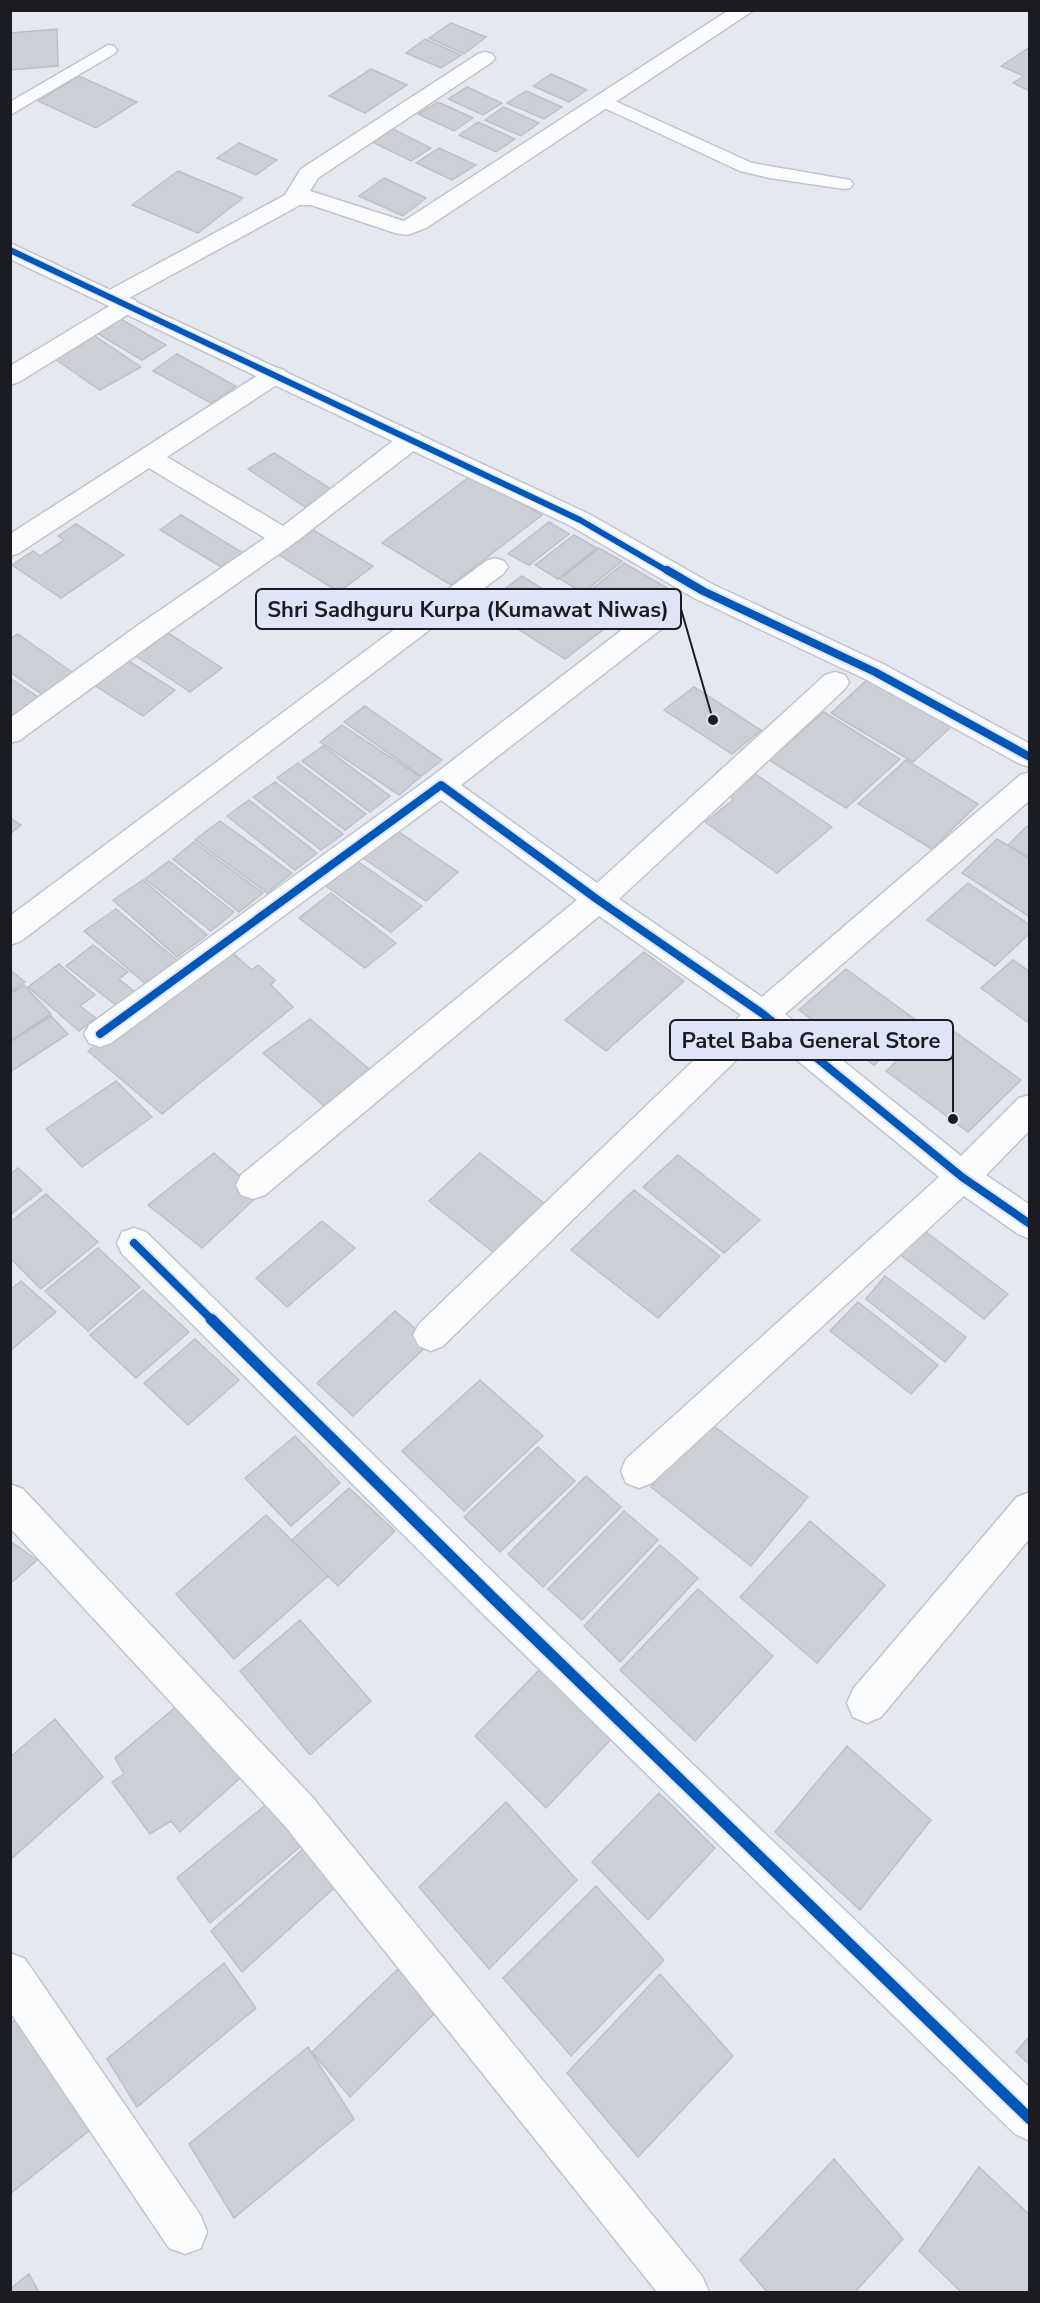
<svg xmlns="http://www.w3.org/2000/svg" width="1040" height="2303" viewBox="0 0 1040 2303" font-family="'Nunito Sans',sans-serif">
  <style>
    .building { fill: #ccd0d6; stroke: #bcc0c7; stroke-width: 1.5 }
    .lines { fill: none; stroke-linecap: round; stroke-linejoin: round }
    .lane-casing { stroke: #c1c4cc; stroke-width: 3 }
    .street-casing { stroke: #c1c4cc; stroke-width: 3 }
    .secondary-casing { stroke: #c1c4cc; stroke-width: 3 }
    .lane { fill: #fbfcfd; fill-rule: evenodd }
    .street { fill: #fbfcfd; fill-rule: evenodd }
    .secondary { fill: #fbfcfd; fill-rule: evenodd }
    .cycleway-far2-casing { stroke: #dfe5f7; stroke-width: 9 }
    .cycleway-far1-casing { stroke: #dfe5f7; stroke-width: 12 }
    .cycleway-casing { stroke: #dfe5f7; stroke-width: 15 }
    .cycleway-far2 { stroke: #0057b8; stroke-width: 6 }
    .cycleway-far1 { stroke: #0057b8; stroke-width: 8 }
    .cycleway { stroke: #0057b8; stroke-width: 11 }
    .leader { fill: none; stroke: #1a1c22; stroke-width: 2 }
    .callout-dot { fill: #1a1c22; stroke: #dfe5f7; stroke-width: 2 }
    .callout { fill: #dfe5f7; stroke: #1a1c22; stroke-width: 2 }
    .callout-label { font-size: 22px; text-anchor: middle; font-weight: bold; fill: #1a1c22 }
  </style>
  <rect width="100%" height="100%" fill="#e5e8f1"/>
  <path class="building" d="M451 23 486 37 464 54 429 38Z
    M57 29 58 66 10 70V33Z
    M425 39 461 55 441 68 406 53Z
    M1030 47V91L1013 83 1024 76 1001 66Z
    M371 69 407 85 365 113 329 96Z
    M551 74 587 90 569 102 533 86Z
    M79 76 137 102 96 128 38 101Z
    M467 87 502 103 483 115 448 99Z
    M526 91 562 107 544 119 507 103Z
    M438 102 473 118 454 131 418 114Z
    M503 107 539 123 521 136 485 120Z
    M478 122 515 139 496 152 459 135Z
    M393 129 431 148 411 161 372 142Z
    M239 143 277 160 256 175 217 158Z
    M439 148 476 165 452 180 416 163Z
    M178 171 243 198 198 233 132 205Z
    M384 178 426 198 403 216 359 196Z
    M119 318 166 345 142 360 95 332Z
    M95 336 141 367 100 390 55 359Z
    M177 354 236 386 211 403 153 371Z
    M274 453 331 489 305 507 248 469Z
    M472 475 542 515 451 585 382 543Z
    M181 515 243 553 223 568 160 530Z
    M549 522 569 534 529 565 508 554Z
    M76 524 124 555 61 598 12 565 33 551 40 556 64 540 58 536Z
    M313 530 373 566 339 592 279 555Z
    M574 535 597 548 558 579 535 565Z
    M599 548 622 561 583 593 560 579Z
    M624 563 669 589 626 626 580 599Z
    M522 576 605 628 565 659 482 606Z
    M162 629 222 668 190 692 130 652Z
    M18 634 76 675 46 697 10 672V639Z
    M122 657 175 690 143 716 89 682Z
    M10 678 41 699 16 718 10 714Z
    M869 678 951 727 913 762 831 713Z
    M694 687 761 730 732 754 664 710Z
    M365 706 442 760 421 776 344 722Z
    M824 712 900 759 846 808 769 760Z
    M342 725 420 777 399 795 320 742Z
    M323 746 390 796 370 812 302 761Z
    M906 760 978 804 932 849 858 804Z
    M298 763 366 814 345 830 277 778Z
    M754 773 832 827 777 873 705 822 733 800 729 792Z
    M275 782 343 834 321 850 253 797Z
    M249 800 317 853 295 870 227 816Z
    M10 818 21 825 10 834Z
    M220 821 292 873 267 893 195 840Z
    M1027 826 1030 828V858L1008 845Z
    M393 828 458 872 426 901 360 856Z
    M997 839 1030 859V917L962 873Z
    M194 842 263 893 239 912 173 859Z
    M169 861 234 912 211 931 145 879Z
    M357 861 422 906 391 932 326 886Z
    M143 880 207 935 177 957 113 900Z
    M968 883 1030 925V933L995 966 927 920Z
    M331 893 396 943 365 968 299 918Z
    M116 909 179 962 148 986 84 931Z
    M93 945 128 972 119 979 135 992 117 1006 66 966Z
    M228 949 252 970 258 965 275 980 271 985 293 1007 162 1114 88 1051Z
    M644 952 684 981 606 1051 565 1020Z
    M1013 960 1030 972V1024L981 988Z
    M59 964 95 995 80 1006 96 1018 79 1031 28 987Z
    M846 969 920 1023 874 1065 799 1010Z
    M10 970 25 982 10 992Z
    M24 985 51 1014 10 1041V994Z
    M51 1016 68 1034 10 1072V1042Z
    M310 1019 374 1073 329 1110 263 1053Z
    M940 1021 1021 1080 968 1132 886 1071Z
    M116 1081 152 1117 82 1167 46 1129Z
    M214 1153 260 1194 202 1248 148 1205Z
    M480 1153 549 1207 498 1256 429 1201Z
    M678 1155 760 1220 724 1253 643 1187Z
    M18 1168 42 1190 10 1215V1174Z
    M634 1190 720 1256 658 1318 571 1250Z
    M46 1194 98 1242 41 1289 10 1258V1222Z
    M322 1221 355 1248 287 1307 256 1278Z
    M918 1226 1008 1294 984 1319 897 1252Z
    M98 1248 140 1287 88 1331 45 1291Z
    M885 1276 966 1337 945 1362 866 1299Z
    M21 1281 56 1312 10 1351V1290Z
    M143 1290 189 1332 136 1378 90 1335Z
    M858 1302 938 1365 911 1394 830 1331Z
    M395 1311 431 1342 353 1416 317 1383Z
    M195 1339 239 1380 188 1425 144 1383Z
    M480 1380 543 1436 464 1511 402 1451Z
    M707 1421 808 1497 751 1566 651 1487Z
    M295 1436 340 1483 291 1526 245 1478Z
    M538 1447 575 1481 500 1552 464 1517Z
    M586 1476 621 1507 543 1587 508 1554Z
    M349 1488 395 1531 338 1586 292 1540Z
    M624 1511 658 1540 582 1620 548 1589Z
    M266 1515 328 1576 234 1659 176 1594Z
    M810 1521 885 1585 817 1663 740 1597Z
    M10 1541 37 1560 10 1584Z
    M660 1545 698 1578 620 1662 584 1626Z
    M698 1589 773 1656 695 1741 620 1670Z
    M300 1620 371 1701 310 1755 240 1671Z
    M544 1665 616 1734 546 1808 475 1736Z
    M184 1700 248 1771 180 1832 171 1821 150 1834 112 1782 124 1774 115 1758Z
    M55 1719 103 1777 10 1860V1757Z
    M847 1746 931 1820 860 1910 775 1832Z
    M659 1793 715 1848 648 1920 592 1862Z
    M274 1798 307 1841 210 1923 177 1878Z
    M506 1802 577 1880 489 1969 419 1887Z
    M311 1842 343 1880 242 1972 211 1931Z
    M596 1886 664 1960 571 2056 503 1978Z
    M224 1963 256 2008 137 2107 107 2059Z
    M399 1968 437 2011 350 2097 312 2052Z
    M660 1974 733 2056 638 2157 567 2073Z
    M24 2014 91 2129 10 2194V2024Z
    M1030 2036V2065L1016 2052Z
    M308 2047 354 2119 234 2218 189 2144Z
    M834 2159 903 2239 855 2292H767L740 2260Z
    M979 2167 1030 2215V2292H961L919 2251Z
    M29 2274 39 2292H10V2289Z"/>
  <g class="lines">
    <defs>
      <path id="lane" d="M108 45 114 46 117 50 114 54 10 115V102Z
        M604 96 752 163 844 179 850 180 853 184 850 188 844 189 770 178 740 171 598 105 595 101 598 97Z"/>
      <path id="street" d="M729 10H754L426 228 407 235 395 233 311 205H300L129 298 135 300 139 305 135 310 19 382 10 385V366L111 305 104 303 100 298 104 293 285 195 301 169 478 54 485 52 492 54 495 58 492 62 318 178 310 191 404 221Z
        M275 367 284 370 287 375 284 380 167 457 283 526 402 434 411 432 420 434 424 440 420 446 293 544 157 640 20 740 10 743V718L137 626 265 538 149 468 19 553 10 556V534L266 370Z
        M495 558 504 561 508 567 504 573 21 941 10 945V916L486 561Z
        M659 607 669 609 673 616 669 623 461 785 597 883 825 675 835 672 845 675 849 682 845 689 619 899 762 997 1020 775 1030 772V800L785 1014 961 1156 1019 1098 1030 1095V1130L986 1175 1030 1205V1239L1018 1234 964 1196 652 1483 639 1488 626 1483 621 1471 626 1459 939 1177 764 1033 443 1346 431 1351 419 1346 413 1335 419 1324 741 1015 599 916 265 1195 253 1199 241 1195 236 1185 241 1175 577 900 441 800 111 1043 100 1047 89 1043 84 1034 89 1025 431 777 649 609Z
        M134 1228 146 1232 506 1585 1030 2088V2141L1015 2134 480 1611 122 1254 117 1243 122 1232Z
        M10 1484 23 1489 313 1798 702 2276 709 2292H657L285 1826 10 1528Z
        M1030 1492V1538L881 1717 867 1723 853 1717 847 1703 853 1689 1017 1497Z
        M10 1953 25 1959 201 2216 207 2232 201 2248 185 2254 169 2248 10 2012Z"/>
      <path id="secondary" d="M10 243 589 514 712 584 885 665 1030 744V767L1020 764 865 679 694 598 571 526 10 259Z"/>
    </defs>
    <use href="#lane" class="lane-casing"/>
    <use href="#street" class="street-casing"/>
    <use href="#secondary" class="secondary-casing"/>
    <use href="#lane" class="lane"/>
    <use href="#street" class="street"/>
    <use href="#secondary" class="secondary"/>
    <defs>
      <path id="cycleway-far2" d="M10 250 580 520 669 572"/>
      <path id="cycleway-far1" d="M667 570 703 591 875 672 1030 757
        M100 1034 441 785 598 900 763 1014 962 1177 1030 1224
        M134 1243 213 1321"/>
      <path id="cycleway" d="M211 1319 493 1598 1030 2119"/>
    </defs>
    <use href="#cycleway-far2" class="cycleway-far2-casing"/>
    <use href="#cycleway-far1" class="cycleway-far1-casing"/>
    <use href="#cycleway" class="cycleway-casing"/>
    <use href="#cycleway-far2" class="cycleway-far2"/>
    <use href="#cycleway-far1" class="cycleway-far1"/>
    <use href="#cycleway" class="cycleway"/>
  </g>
  <path class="leader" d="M713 720L681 609M953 1119L953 1040"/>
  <g class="callout-dot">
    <circle cx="713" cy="720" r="6"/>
    <circle cx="953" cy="1119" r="6"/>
  </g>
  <g class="callout">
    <rect x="256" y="589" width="425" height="40" rx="6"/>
    <rect x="670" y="1020" width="283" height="40" rx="6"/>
  </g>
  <g class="callout-label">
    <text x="468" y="617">Shri Sadhguru Kurpa (Kumawat Niwas)</text>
    <text x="811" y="1048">Patel Baba General Store</text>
  </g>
  <rect width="1040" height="2303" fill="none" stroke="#1a1c22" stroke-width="24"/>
</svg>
